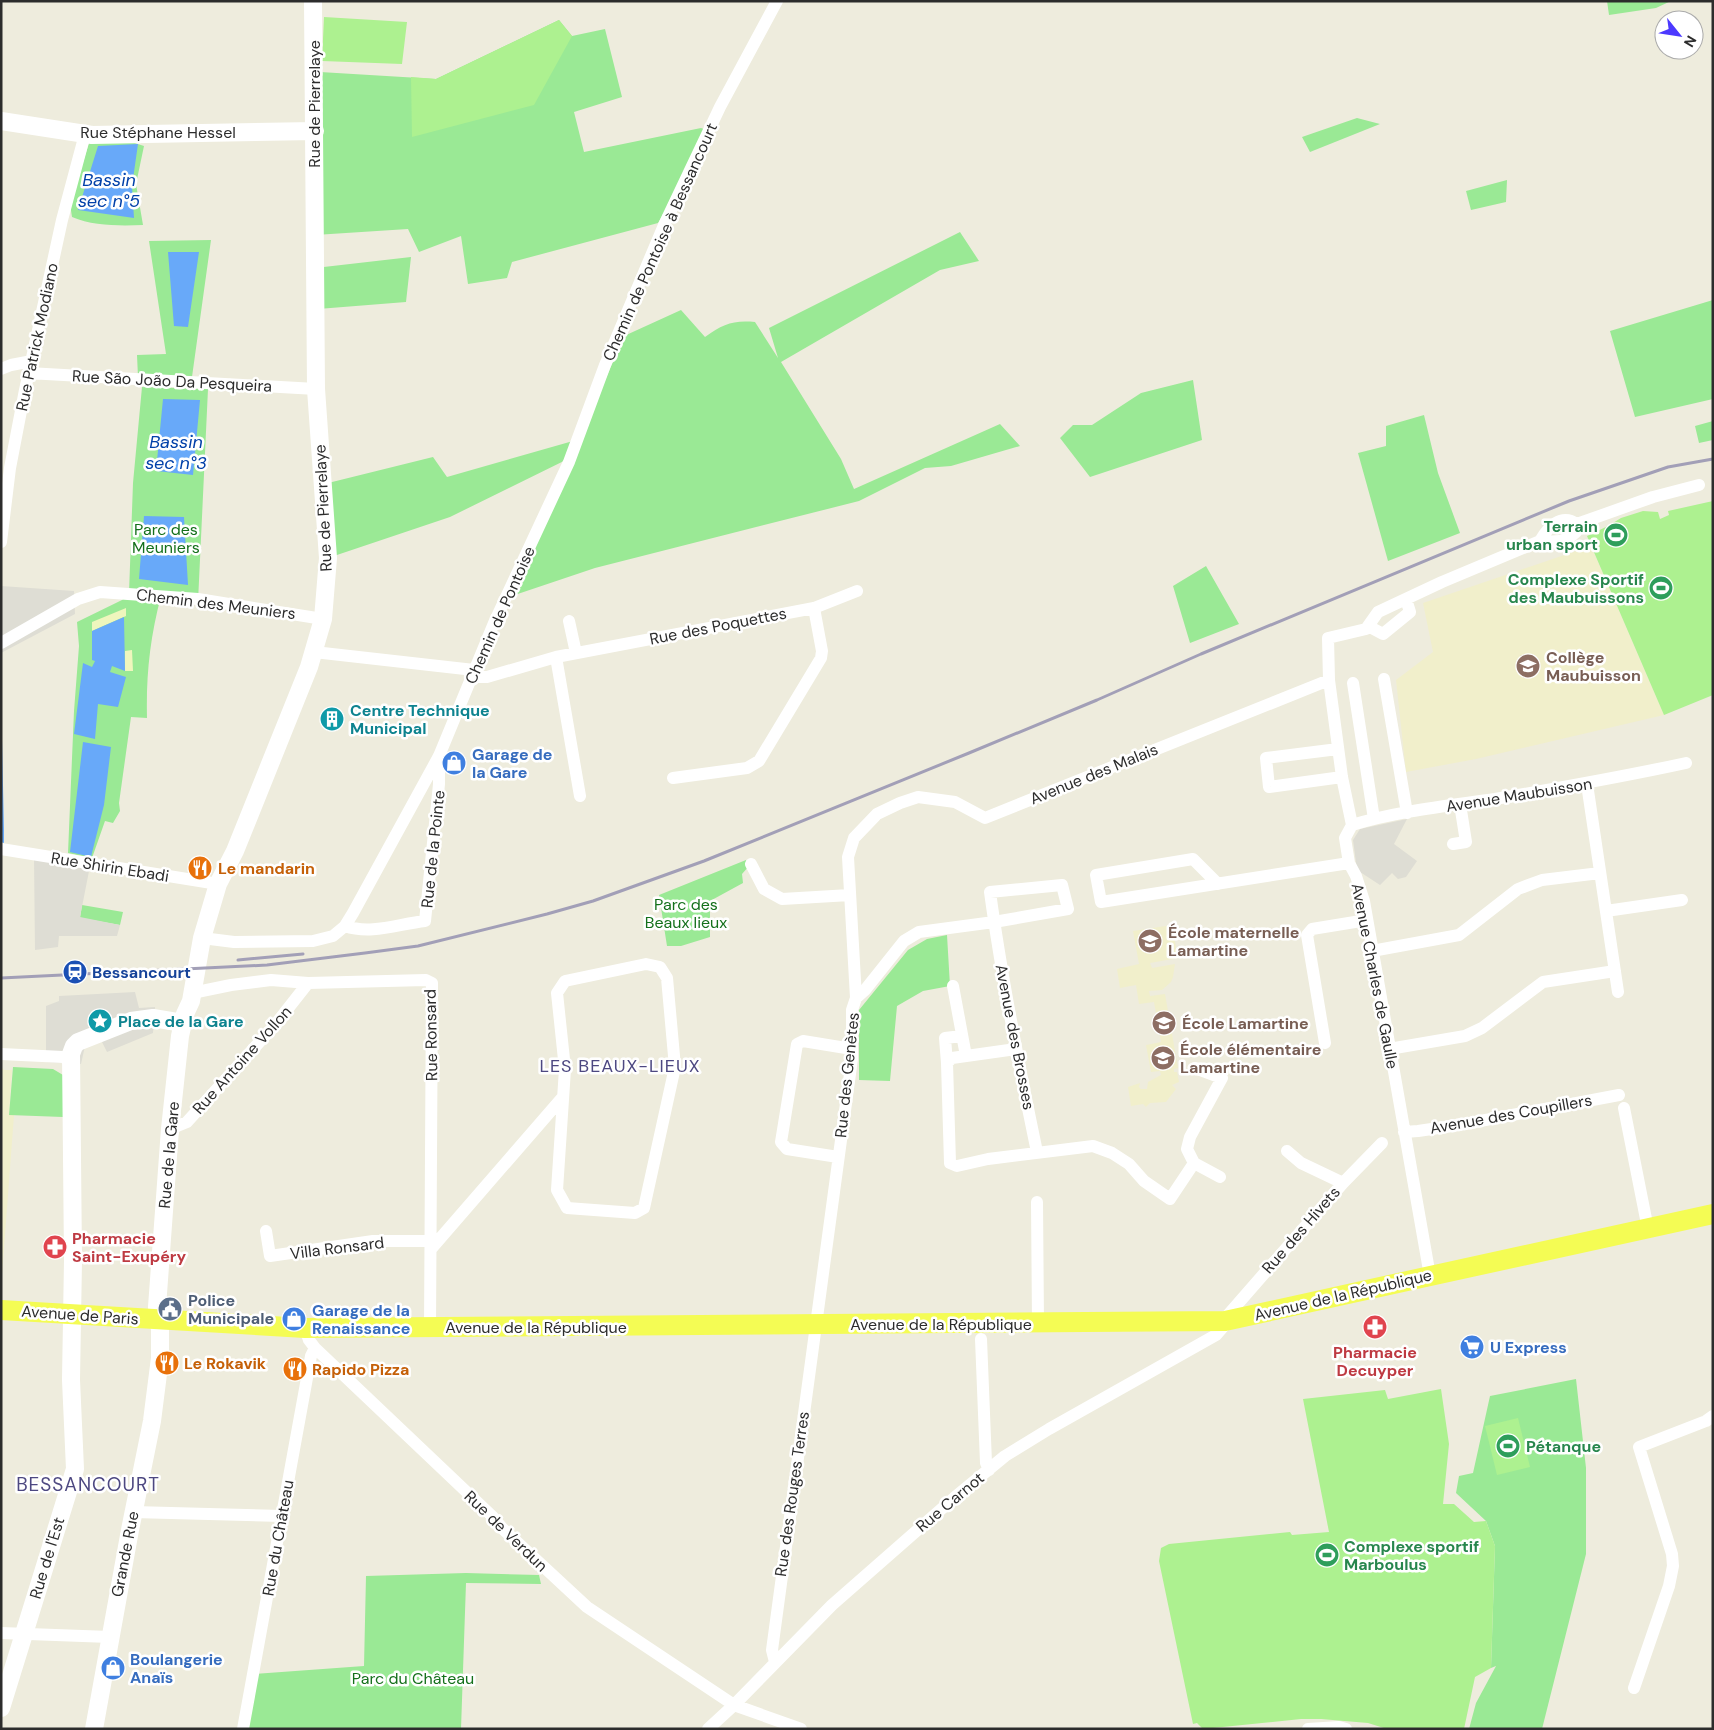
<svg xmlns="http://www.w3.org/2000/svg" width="1714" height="1730" viewBox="0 0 1714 1730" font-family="'DM Sans',sans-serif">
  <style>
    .education { fill: #f1efcb }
    .green { fill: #9ae995 }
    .sand { fill: #eff6bd }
    .pitch { fill: #adf190 }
    .plaza { fill: #deddd4 }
    .water { fill: #68a9f9 }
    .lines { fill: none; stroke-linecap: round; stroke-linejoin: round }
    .street { stroke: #fff; stroke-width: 12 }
    .secondary { stroke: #fff; stroke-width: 18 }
    .primary { stroke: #f4fc54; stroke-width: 20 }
    .rail { stroke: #a29fb7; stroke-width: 3 }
    .labels { text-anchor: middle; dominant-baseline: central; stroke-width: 5; stroke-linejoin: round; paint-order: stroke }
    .street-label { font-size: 16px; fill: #2c2c2c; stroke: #fff }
    .leisure-label { font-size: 16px; font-weight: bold; fill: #27864d; stroke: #fff; text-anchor: end }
    .park-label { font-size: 16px; fill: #14701b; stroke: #fff }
    .education-label { font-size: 16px; font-weight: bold; fill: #785e54; stroke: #fff; text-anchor: start }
    .culture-label { font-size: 16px; font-weight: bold; fill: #0d838f; stroke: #fff; text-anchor: start }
    .shop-label { font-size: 16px; font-weight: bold; fill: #366cbe; stroke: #fff; text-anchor: start }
    .food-label { font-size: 16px; font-weight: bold; fill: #c56008; stroke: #fff; text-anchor: start }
    .transit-label { font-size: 16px; font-weight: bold; fill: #164399; stroke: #fff; text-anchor: start }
    .health-label { font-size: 16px; font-weight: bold; fill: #be3a42; stroke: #fff; text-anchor: start }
    .service-label { font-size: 16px; font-weight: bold; fill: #4e5e75; stroke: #fff; text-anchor: start }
    .water-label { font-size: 18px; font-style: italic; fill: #0241a9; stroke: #fff }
    .neighbourhood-label { font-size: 18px; letter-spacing: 1px; fill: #4d4881; stroke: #fff }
    .quarter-label { font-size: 19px; letter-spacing: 1px; fill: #4d4881; stroke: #fff }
  </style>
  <rect width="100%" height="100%" fill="#eeecdd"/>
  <path class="education" d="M1591 546 1664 715 1476 759 1406 772 1396 680 1433 652 1423 603Z
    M1172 925 1178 958 1150 963 1152 968 1175 964 1173 977 1171 982 1162 990 1149 991 1150 996 1165 994 1178 1068 1174 1069V1072H1177L1179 1082 1172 1085 1176 1089 1166 1102 1150 1103 1146 1107 1143 1104 1131 1106 1128 1087 1140 1083 1139 1087 1141 1089H1147L1148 1082 1161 1075 1160 1071 1151 1072 1146 1045 1161 1042 1154 1002 1139 1004 1136 985 1120 988 1117 969 1139 964 1133 931Z
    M1 1066 4 1070H12L9 1114 14 1115 1 1288Z"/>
  <path class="green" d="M1607 1H1671L1656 8 1609 15Z
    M559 20 572 36 605 29 622 97 574 112 584 152 701 128 712 132 658 223 512 262 507 278 468 284 461 236 419 252 408 229 315 235 320 72 436 79Z
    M1357 118 1380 124 1310 152 1302 137Z
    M116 137 144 146 136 184 143 225C120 226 93 226 72 217L70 204 89 143Z
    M1507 180 1506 202 1471 210 1466 191Z
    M960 232 979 261 940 270 781 362 841 459 854 489 1000 424 1020 446 951 466 925 468 859 501 595 568 506 598 574 456 450 517 328 558 320 485 433 457 447 477 580 439 624 336 681 310 705 337C723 324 733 320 755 322L778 358 769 328Z
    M211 240 192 377H138L137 355 166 354 149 241Z
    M411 257 406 302 318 309 315 268Z
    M1713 300V399L1635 417 1610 331Z
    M1193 380 1202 440 1090 477 1060 438 1073 425H1092L1141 393Z
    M142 387 208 389 198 602 161 596C150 638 146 675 147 718L131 717 119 803 120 811 113 823 105 821 92 858 68 853 74 711 79 646 77 622 122 600 129 593 133 483Z
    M1424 415 1438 473 1460 533 1388 561 1358 453 1386 446V426Z
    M1713 421V440L1699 443 1695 426Z
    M1206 566 1239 624 1190 643 1173 586Z
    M746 860 749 866 742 874 743 883 710 901V937L681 946H667L659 895Z
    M82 905 123 912 120 925 80 918Z
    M947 935 950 986 923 991 897 1006 890 1081 859 1080V1010L908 950 927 939Z
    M13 1067 53 1069 63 1075V1117L9 1115Z
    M1576 1379 1586 1468V1554L1542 1729H1469L1476 1703 1496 1666 1491 1668 1495 1546 1486 1521 1456 1493 1459 1476 1473 1473 1490 1396Z
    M466 1573 539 1575 541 1584 466 1583 461 1729H243L253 1674 364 1666 366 1576Z"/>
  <path class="sand" d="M126 608V616L92 631V622Z
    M132 650 133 671H125V651Z"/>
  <path class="pitch" d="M324 17 407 22 402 64 322 61Z
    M559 20 572 36 534 105 412 137 411 77 436 79Z
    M1713 501V695L1664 715 1587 536 1608 526 1621 518 1643 511 1658 512 1660 519 1669 515 1668 511Z
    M1441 1389 1449 1444 1443 1504H1454L1474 1522 1486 1521 1495 1546 1491 1668 1475 1677 1464 1729H1387L1368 1723 1321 1719H1301L1203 1729 1197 1723 1193 1724 1159 1561 1161 1548 1169 1544 1290 1532 1292 1535 1329 1532 1303 1399 1385 1390 1388 1399Z
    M1518 1418 1530 1467 1497 1475 1485 1426Z"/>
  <path class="plaza" d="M1 586 74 591 75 614 1 653Z
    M1407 819 1394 844 1417 861 1406 877 1398 879 1392 873 1380 885 1357 870 1353 840 1360 829Z
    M34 858 90 866 80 917 120 925 117 936H59L58 947 35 950Z
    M135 992 139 1008 155 1007 153 1033 107 1052 101 1040 85 1046 81 1064 46 1062V1006L59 1001V996Z"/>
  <path class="water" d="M138 144 132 186 134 218 78 210 98 146Z
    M168 252H199L188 327 174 326Z
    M163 399 200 400 193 475 156 471Z
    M144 516 184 517 188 585 139 579Z
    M124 617 125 671 112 666 110 672 126 677 118 707 98 704 95 739 74 734 83 663 92 667 95 661 92 660V631Z
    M1 696 4 830V843L1 842Z
    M83 742 111 747 104 805 91 857 70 852Z"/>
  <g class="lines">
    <path class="street" d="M1 369 11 365 32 361
      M28 373 316 389
      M1540 541C1555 542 1565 543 1576 532L1577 524
      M1 542 10 468 25 390 62 220 85 134
      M569 621 576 653
      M1368 626 1383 634 1410 612 1406 599
      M1 643 78 599 100 592 198 599 323 619
      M314 652 474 670
      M556 657 580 796
      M471 677H487L556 657 814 608 857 591
      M1384 679 1407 813
      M1353 683 1374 819
      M1338 749 1266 758 1269 787 1342 777
      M673 778 747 768 759 761 821 658 822 651 814 608
      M1587 784 1618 992
      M1352 825C1398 811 1447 806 1495 799 1559 788 1622 777 1686 763
      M1453 844 1466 842 1460 804
      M1 849 218 884
      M751 864 764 889 782 899 850 895
      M1218 884 1193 859 1096 875 1101 902 1349 863
      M1606 911 1682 900
      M345 926C371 935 398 924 425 921L439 784V758
      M202 938 234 942 313 941 333 936 345 926 353 913 439 756 494 623 569 462 605 365 664 225 720 107 777 1
      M1372 951 1459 935 1518 889 1542 880 1600 873
      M646 964 660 967 667 978 675 1067 644 1208 635 1213 567 1208 557 1190 565 1069 557 993 565 981Z
      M953 986 966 1056
      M192 992H197L231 985 271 980 308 983 426 980 432 983 430 1328
      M856 998 865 990 904 941 919 932 994 922 1068 909 1062 885 990 892C1002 980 1019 1066 1037 1152
      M1325 1043 1307 935 1312 929 1367 920
      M1016 1049 952 1058 947 1063 950 1163 957 1166 988 1159 1093 1146 1112 1153 1129 1164 1144 1181 1170 1199 1194 1163 1220 1177
      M1389 1049 1465 1036 1482 1028 1543 982 1615 971
      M1 1054 63 1057 71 1062
      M947 1063 945 1038 962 1036
      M1624 1108 1648 1229
      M170 1129 187 1122 275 1025 308 983
      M1404 1132 1418 1131 1459 1125 1619 1095
      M1287 1151 1301 1163 1343 1183
      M838 1157 787 1149 781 1142 797 1044 803 1041 852 1049
      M1194 1163 1187 1149 1190 1137 1222 1078 1195 1068
      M1037 1202 1038 1323
      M266 1231 270 1256 373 1241H431
      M431 1249 562 1098
      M1430 1276 1364 901 1356 876 1349 863 1345 838 1352 825 1342 777 1329 680 1328 638 1366 629 1378 612 1442 582 1540 541C1548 527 1561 513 1577 524L1653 497 1699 485
      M305 1328 309 1340 315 1348 493 1517 503 1529 587 1607 734 1705 801 1729
      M981 1339 986 1463 989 1470
      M133 1512 282 1516
      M1 1633 110 1637
      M775 1662 772 1650 852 1059V1010L856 998 848 857 854 838 877 814 900 803 918 797 955 802 985 818 1329 680
      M1634 1688 1669 1586 1673 1566 1672 1554 1639 1447 1706 1421 1713 1416
      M243 1729 311 1356 315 1348
      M708 1729 734 1705 832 1605 954 1498 1005 1456 1049 1429 1216 1335 1223 1327 1228 1315 1343 1183 1382 1143
      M1308 1729 1339 1727 1346 1729"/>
    <path class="secondary" d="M1 121 92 135 315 131
      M1 1708 75 1469 71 1380 73 1260 71 1054 74 1046 78 1042 131 1021 153 1018 183 1023
      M94 1729 130 1530 152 1421 160 1358V1329L158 1320 157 1307 170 1129 180 1036 185 1014 191 1001 202 938 218 884 235 851 309 667 323 619 328 558 316 389 313 1"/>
    <path class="primary" d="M1 1310 305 1328 1225 1321 1713 1214"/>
    <path class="rail" d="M238 960 303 954
      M1 978 267 965 365 953 418 946 547 914 593 901 704 861 969 753 1097 700 1201 654 1569 501 1668 467 1713 459"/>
  </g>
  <defs>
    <symbol id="stadium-disc" viewBox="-11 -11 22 22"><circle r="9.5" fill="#2e9e5b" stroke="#fff"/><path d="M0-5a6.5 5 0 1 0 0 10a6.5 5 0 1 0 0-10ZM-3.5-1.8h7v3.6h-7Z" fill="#fff"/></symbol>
    <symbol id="school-disc" viewBox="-11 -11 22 22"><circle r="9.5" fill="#8d6e63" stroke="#fff"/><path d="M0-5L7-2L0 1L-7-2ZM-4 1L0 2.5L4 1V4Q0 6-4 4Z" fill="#fff"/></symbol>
    <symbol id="building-disc" viewBox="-11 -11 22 22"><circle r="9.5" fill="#0f9aa8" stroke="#fff"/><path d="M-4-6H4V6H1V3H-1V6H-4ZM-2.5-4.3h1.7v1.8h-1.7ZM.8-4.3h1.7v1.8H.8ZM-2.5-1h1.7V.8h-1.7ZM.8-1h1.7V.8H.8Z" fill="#fff"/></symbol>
    <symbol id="shop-disc" viewBox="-11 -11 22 22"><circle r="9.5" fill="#3f7fe0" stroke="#fff"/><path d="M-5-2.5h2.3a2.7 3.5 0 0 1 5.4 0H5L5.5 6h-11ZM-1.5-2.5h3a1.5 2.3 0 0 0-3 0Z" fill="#fff"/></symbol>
    <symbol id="restaurant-disc" viewBox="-11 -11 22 22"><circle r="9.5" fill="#e8710a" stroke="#fff"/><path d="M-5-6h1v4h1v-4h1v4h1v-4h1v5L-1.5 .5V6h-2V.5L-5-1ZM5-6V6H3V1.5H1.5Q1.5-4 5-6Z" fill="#fff"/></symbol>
    <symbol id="station-disc" viewBox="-11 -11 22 22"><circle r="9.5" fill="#1a4fb4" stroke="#fff"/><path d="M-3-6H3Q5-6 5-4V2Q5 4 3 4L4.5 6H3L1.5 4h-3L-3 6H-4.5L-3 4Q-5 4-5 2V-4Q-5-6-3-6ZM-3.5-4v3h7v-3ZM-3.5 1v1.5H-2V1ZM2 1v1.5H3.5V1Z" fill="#fff"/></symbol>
    <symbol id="sight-disc" viewBox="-11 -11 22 22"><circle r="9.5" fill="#0f9aa8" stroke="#fff"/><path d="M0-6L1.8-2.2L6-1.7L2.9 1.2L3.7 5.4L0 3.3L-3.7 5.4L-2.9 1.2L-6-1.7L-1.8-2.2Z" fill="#fff"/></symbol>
    <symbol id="pharmacy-disc" viewBox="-11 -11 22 22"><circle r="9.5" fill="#e0444e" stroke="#fff"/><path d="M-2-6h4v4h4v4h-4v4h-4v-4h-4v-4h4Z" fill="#fff"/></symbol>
    <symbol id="civic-disc" viewBox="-11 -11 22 22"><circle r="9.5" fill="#5c6f8a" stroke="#fff"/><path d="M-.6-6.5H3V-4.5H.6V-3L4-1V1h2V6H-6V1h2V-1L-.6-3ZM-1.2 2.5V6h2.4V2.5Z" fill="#fff"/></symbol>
    <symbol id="supermarket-disc" viewBox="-11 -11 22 22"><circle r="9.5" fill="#3f7fe0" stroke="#fff"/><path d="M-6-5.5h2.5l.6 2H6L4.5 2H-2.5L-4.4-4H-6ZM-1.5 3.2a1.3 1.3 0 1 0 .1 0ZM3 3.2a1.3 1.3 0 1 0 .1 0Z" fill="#fff"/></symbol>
  </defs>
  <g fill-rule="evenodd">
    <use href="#stadium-disc" x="1602" y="521" width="28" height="28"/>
    <use href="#stadium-disc" x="1647" y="574" width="28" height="28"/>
    <use href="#school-disc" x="1514" y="652" width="28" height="28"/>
    <use href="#building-disc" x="318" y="705" width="28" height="28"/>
    <use href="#shop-disc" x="440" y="749" width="28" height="28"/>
    <use href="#restaurant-disc" x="186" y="854" width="28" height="28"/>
    <use href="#school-disc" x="1136" y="927" width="28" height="28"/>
    <use href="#station-disc" x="61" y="958" width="28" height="28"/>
    <use href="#sight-disc" x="86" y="1007" width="28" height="28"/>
    <use href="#school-disc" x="1150" y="1009" width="28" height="28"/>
    <use href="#school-disc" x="1149" y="1044" width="28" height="28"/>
    <use href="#pharmacy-disc" x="41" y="1233" width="28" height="28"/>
    <use href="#civic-disc" x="156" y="1295" width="28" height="28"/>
    <use href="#shop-disc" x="280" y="1305" width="28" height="28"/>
    <use href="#pharmacy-disc" x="1361" y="1313" width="28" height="28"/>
    <use href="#supermarket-disc" x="1458" y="1333" width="28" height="28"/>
    <use href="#restaurant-disc" x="153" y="1349" width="28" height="28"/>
    <use href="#restaurant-disc" x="281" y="1355" width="28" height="28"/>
    <use href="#stadium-disc" x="1494" y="1432" width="28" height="28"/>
    <use href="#stadium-disc" x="1313" y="1541" width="28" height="28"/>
    <use href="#shop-disc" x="99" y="1654" width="28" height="28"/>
  </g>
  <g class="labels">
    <g class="street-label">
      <text transform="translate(314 104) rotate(-90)">Rue de Pierrelaye</text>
      <text x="158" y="132">Rue Stéphane Hessel</text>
      <text transform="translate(660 242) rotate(-66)">Chemin de Pontoise à Bessancourt</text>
      <text transform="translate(37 337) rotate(-78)">Rue Patrick Modiano</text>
      <text transform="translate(172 381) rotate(3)">Rue São João Da Pesqueira</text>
      <text transform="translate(323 508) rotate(-93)">Rue de Pierrelaye</text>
      <text transform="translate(216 604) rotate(7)">Chemin des Meuniers</text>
      <text transform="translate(500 615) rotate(-66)">Chemin de Pontoise</text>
      <text transform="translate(718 626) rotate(-11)">Rue des Poquettes</text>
      <text transform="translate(1094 774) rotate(-22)">Avenue des Malais</text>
      <text transform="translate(1519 795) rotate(-9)">Avenue Maubuisson</text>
      <text transform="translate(433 849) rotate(-84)">Rue de la Pointe</text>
      <text transform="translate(110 867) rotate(9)">Rue Shirin Ebadi</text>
      <text transform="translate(1375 976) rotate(79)">Avenue Charles de Gaulle</text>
      <text transform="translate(431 1035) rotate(-91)">Rue Ronsard</text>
      <text transform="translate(1015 1037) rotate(79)">Avenue des Brosses</text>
      <text transform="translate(242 1060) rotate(-48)">Rue Antoine Vollon</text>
      <text transform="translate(847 1075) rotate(-84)">Rue des Genètes</text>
      <text transform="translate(1511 1114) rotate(-10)">Avenue des Coupillers</text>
      <text transform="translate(169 1155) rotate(-85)">Rue de la Gare</text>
      <text transform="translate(1301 1230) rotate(-49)">Rue des Hivets</text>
      <text transform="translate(337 1248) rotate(-7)">Villa Ronsard</text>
      <text transform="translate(1343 1295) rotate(-13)">Avenue de la République</text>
      <text transform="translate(80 1315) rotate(4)">Avenue de Paris</text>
      <text x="941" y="1324">Avenue de la République</text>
      <text x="536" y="1327">Avenue de la République</text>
      <text transform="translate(792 1494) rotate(-82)">Rue des Rouges Terres</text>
      <text transform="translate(950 1502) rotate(-40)">Rue Carnot</text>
      <text transform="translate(506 1531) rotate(44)">Rue de Verdun</text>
      <text transform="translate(278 1538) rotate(-80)">Rue du Château</text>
      <text transform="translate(125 1554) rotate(-79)">Grande Rue</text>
      <text transform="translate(47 1558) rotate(-73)">Rue de l'Est</text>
    </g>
    <g class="leisure-label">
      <text x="1598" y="526">Terrain<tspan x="1598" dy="18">urban sport</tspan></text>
      <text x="1644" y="579">Complexe Sportif<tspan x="1644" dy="18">des Maubuissons</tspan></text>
      <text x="1526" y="1446" text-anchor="start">Pétanque</text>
      <text x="1344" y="1546" text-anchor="start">Complexe sportif<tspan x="1344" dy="18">Marboulus</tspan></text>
    </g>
    <g class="park-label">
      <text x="166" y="529">Parc des<tspan x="166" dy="18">Meuniers</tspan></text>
      <text x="686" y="904">Parc des<tspan x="686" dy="18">Beaux lieux</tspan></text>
      <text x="413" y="1678">Parc du Château</text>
    </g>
    <g class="education-label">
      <text x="1546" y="657">Collège<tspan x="1546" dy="18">Maubuisson</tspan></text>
      <text x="1168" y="932">École maternelle<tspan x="1168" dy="18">Lamartine</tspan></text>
      <text x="1182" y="1023">École Lamartine</text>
      <text x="1180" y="1049">École élémentaire<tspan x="1180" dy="18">Lamartine</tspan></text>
    </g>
    <g class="culture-label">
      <text x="350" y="710">Centre Technique<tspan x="350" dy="18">Municipal</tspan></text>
      <text x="118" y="1021">Place de la Gare</text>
    </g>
    <g class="shop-label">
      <text x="472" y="754">Garage de<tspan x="472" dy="18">la Gare</tspan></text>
      <text x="312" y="1310">Garage de la<tspan x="312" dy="18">Renaissance</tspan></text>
      <text x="1490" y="1347">U Express</text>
      <text x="130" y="1659">Boulangerie<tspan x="130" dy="18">Anaïs</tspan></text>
    </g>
    <g class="food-label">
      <text x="218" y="868">Le mandarin</text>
      <text x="184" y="1363">Le Rokavik</text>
      <text x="312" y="1369">Rapido Pizza</text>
    </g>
    <g class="transit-label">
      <text x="92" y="972">Bessancourt</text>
    </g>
    <g class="health-label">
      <text x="72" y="1238">Pharmacie<tspan x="72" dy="18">Saint-Exupéry</tspan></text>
      <text x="1375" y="1352" text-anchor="middle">Pharmacie<tspan x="1375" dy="18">Decuyper</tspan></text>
    </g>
    <g class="service-label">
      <text x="188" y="1300">Police<tspan x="188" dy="18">Municipale</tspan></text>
    </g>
    <g class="water-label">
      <text x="109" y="180">Bassin<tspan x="109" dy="21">sec n°5</tspan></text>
      <text x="176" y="442">Bassin<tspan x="176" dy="21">sec n°3</tspan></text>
    </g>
    <g class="neighbourhood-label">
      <text x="620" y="1066">LES BEAUX-LIEUX</text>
    </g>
    <g class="quarter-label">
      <text x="88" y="1484">BESSANCOURT</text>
    </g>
  </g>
  <rect width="1714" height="1730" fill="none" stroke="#2c2c2c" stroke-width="5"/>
  <g transform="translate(1679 35) rotate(120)"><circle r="24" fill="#ffffff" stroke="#ababab"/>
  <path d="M0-4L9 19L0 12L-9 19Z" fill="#4c39ff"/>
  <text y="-8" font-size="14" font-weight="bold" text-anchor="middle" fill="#2c2c2c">N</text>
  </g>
</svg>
